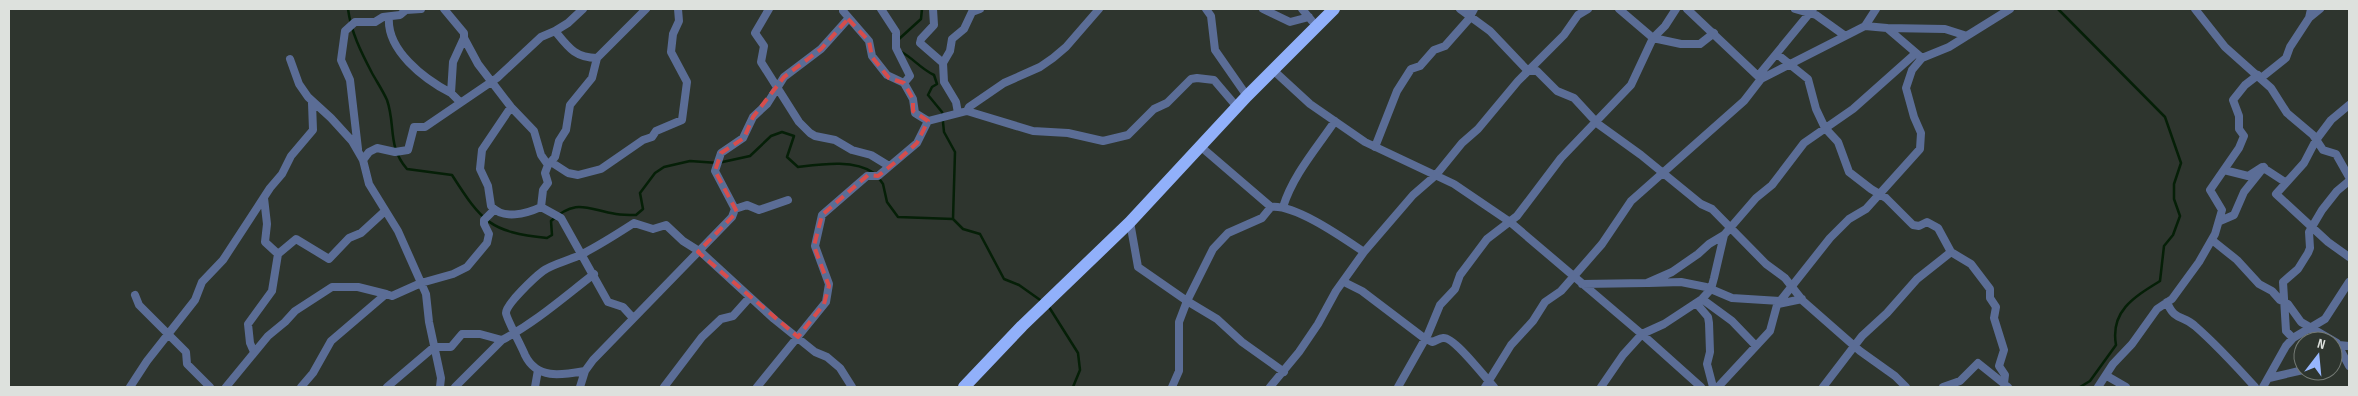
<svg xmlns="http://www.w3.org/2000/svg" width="2358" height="396" viewBox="0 0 2358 396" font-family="'Sofia Sans Condensed',sans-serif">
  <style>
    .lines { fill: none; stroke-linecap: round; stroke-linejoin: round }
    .stream { stroke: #051f07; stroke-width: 2.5 }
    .minor { stroke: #5b6d96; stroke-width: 8 }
    .trunk { stroke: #91b0fa; stroke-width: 12 }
    .marked { fill: none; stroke: #d74d4c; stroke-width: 4; stroke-dasharray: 10 6; stroke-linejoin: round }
  </style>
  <rect width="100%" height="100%" fill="#2e352e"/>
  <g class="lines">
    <path class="stream" d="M348 9C351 32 361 52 372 73 377 82 383 91 387 100 396 126 387 146 407 169L452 175C482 222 490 232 547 238L552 235 551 221C577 197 588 210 616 214 623 215 629 215 636 215L643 209 640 193 655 173 664 167 690 161 718 163 750 156 771 136 782 132 794 136 787 157 798 167C822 164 854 159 874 173
      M2058 9 2165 117 2181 163 2174 184V199L2180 216 2173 235 2164 246 2160 281C2134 297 2110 311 2116 345L2090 381 2080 387
      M899 39 921 19 922 9
      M900 51C913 58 921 69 934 75L937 84 932 87 928 95 942 112 944 132 955 152 953 219
      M878 177 883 184 887 202 898 217 953 219 963 229 980 234 1004 279 1019 285 1043 302
      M1049 307 1078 353 1080 370 1073 387"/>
    <path class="minor" d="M444 9 464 33V38L478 64 511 107 534 131 541 155 548 165 545 173 548 183 543 190 541 207
      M769 9 755 33 764 46 761 62 799 122 810 133 815 136 835 140 852 150 871 155 889 166
      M844 9 843 11 869 41 872 56 887 75 904 83 913 99 915 113 928 121
      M881 9 896 32V48L910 76 904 83
      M933 9 934 25 921 39 920 43 943 63 944 82 956 102 958 113
      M1206 9 1211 16 1215 50 1247 96
      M1263 9 1290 22 1309 17
      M1302 9 1312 21
      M1460 9 1490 31 1528 71H1537L1557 91 1574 98 1598 124 1641 155 1701 204 1712 209 1766 264 1785 278 1803 301 1860 351 1895 376 1906 387
      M1619 9 1653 38 1681 44H1700L1714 33
      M1687 9 1761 79
      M1795 9 1816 15 1844 35
      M2195 9 2225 47 2271 88 2287 113 2313 135 2323 150 2336 154 2349 177
      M389 17C386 50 424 79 451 93
      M2309 18 2320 9
      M1865 26 1876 9
      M1887 28 1945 29 1967 36
      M555 31 568 23 583 9
      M1777 54 1808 79 1816 109 1825 128 1838 142 1849 172 1871 189 1886 198 1913 225 1919 226 1927 222 1938 228 1951 252 1971 264 1990 289V298L1996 307 1994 318 2004 350 1999 366 2005 375 2004 383
      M1922 58 1949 47 2010 9
      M290 59 299 84 308 97 331 118 352 141 363 160 369 184 398 231 426 294 429 322 441 378 440 387
      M943 63 950 51 952 39 964 29 972 12 980 9
      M1273 70 1310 104 1365 142 1454 184 1510 222 1644 336 1701 387
      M1758 76 1813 9
      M2261 78 2286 58 2290 47 2309 18 2311 9
      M460 102 451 93 453 62 464 38
      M2349 105 2331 120 2316 140 2304 163 2276 194 2328 242 2349 257
      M511 107 482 150 480 169 488 186 491 206C503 220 526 214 541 207L561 218 608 302 623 307 633 318
      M967 111 969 107 1004 83 1040 67 1053 58 1066 47 1099 9
      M1200 146 1271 207C1295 204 1343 238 1364 252
      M1375 147 1397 91 1411 69 1420 66 1434 50 1445 46 1468 20 1474 9
      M358 149 350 80 341 60 345 31 355 22H375L383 17 400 15 406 10 421 9
      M363 160 369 152 377 148 395 152 408 150 414 127H425L497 78 541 37 555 31C568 47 575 58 597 58L646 9
      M551 162 568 173 578 175 601 169 643 140 652 137 656 131 682 120 687 82 671 52 673 34 679 21 678 9
      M549 164 555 157 559 141 566 130 570 105 592 78 597 58
      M2224 170 2248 176 2262 167 2285 182
      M1283 207C1293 175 1316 149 1335 121
      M735 209 747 205 759 210 788 200
      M2220 221 2234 215 2244 192 2264 167
      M1130 222 1138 267 1187 301 1217 319 1242 342 1284 372
      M2212 240 2237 260 2259 284 2272 291 2280 300 2288 304 2301 322 2337 343 2349 366
      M278 254 296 239 329 259 349 238 361 233 385 211
      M1344 282 1362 291 1424 338 1432 342C1436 341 1439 338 1443 338 1454 336 1486 379 1494 387
      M1649 283 1681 282 1706 287 1732 298 1780 301
      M1582 284 1647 283 1672 272 1698 254 1709 244 1724 235 1756 198 1772 185 1804 143 1853 109 1916 53
      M135 295 139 305 186 352 187 364 210 387
      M1702 299 1732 321 1756 346
      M2167 302C2174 321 2183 315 2195 326 2217 345 2236 366 2255 387
      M1697 304 1708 317 1709 323 1710 352 1707 364 1713 387
      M1778 304 1802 299
      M2293 338 2286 331 2283 282 2298 269 2308 253 2310 248 2309 232 2322 210 2337 191 2349 181
      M2333 349 2339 345 2349 346
      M254 352 250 343 248 324 272 291 278 254 265 242 267 224 264 198
      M585 371C562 375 537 380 525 355 522 347 506 318 506 313 506 304 535 277 543 271 552 264 571 260 582 254 600 245 617 234 634 223L653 229 666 225 683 241 702 253 774 319 815 352 827 357 840 368 852 387
      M2107 376 2126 387
      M2269 378 2303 370
      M130 387 147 361 195 300 202 282 223 260 270 188 282 174 291 156 313 130 312 103
      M226 387 268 336 285 322 295 311 332 287H358L386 294
      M301 387 313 373 331 341 386 294 392 296 421 283 453 274 467 267 487 243 489 234 484 224V220L494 210
      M387 387 434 347H451L462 334H480L502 340C536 322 564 297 594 274
      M455 387 502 340
      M535 387 538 370
      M580 387 585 371 593 360 732 217 735 209 715 171 721 153 743 138 753 117 767 104 784 77 821 49 848 19
      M664 387 702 337 721 319 733 316 750 297
      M757 387 826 302 829 284 815 246 822 215 867 176H878L917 143 928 121 967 111 1033 131 1068 133 1103 141 1128 135 1154 109 1167 103 1191 79 1197 78 1214 80 1237 107
      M1172 387 1179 371V322L1187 301 1213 249 1228 233 1262 218 1271 207
      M1270 387 1299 352 1318 324 1336 291 1364 252 1413 195 1436 175 1462 143 1478 129 1518 81 1564 35 1578 15 1588 9
      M1398 387 1428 334 1440 305 1455 289 1460 275 1487 239 1517 216 1561 158 1631 85 1653 38 1665 26 1676 9
      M1485 387 1511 345 1533 321 1545 302 1561 291 1602 244 1631 201 1744 101 1761 79 1865 26 1887 28 1922 58 1912 70 1906 88 1914 117 1921 133 1920 149 1866 209 1849 219 1830 238 1777 305 1770 331 1718 387
      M1601 387 1623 355 1642 334 1664 324 1702 299 1711 289 1714 278 1724 235
      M1823 387 1862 336 1887 313 1917 279 1951 252
      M1943 387 1960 381 1978 363 2008 387
      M2098 387 2113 364 2132 344 2157 309 2172 299 2199 262 2215 234 2222 210 2210 190 2239 148 2244 136 2239 129V116L2233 100 2245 85 2258 75
      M2263 387 2286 346 2293 338 2325 319 2349 282"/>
    <path class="trunk" d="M964 387 1022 326 1130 222 1247 96 1334 9"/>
  </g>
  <path class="marked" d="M848 19 869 41 872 57 889 78 904 83 913 99V111L928 121 917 143 898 160 878 176 868 175 822 215 814 246 829 286 824 304 798 337 698 252 737 212 715 171 721 153 744 138 753 117 784 77 821 49Z"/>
  <rect width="2358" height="396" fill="none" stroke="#dde1dd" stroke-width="20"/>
  <g transform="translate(2318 356) rotate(16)"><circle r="24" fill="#2e352e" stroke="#747a74"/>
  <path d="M0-4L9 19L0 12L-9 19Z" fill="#97b6fd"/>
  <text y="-8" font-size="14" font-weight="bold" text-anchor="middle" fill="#dde1dd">N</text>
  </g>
</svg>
